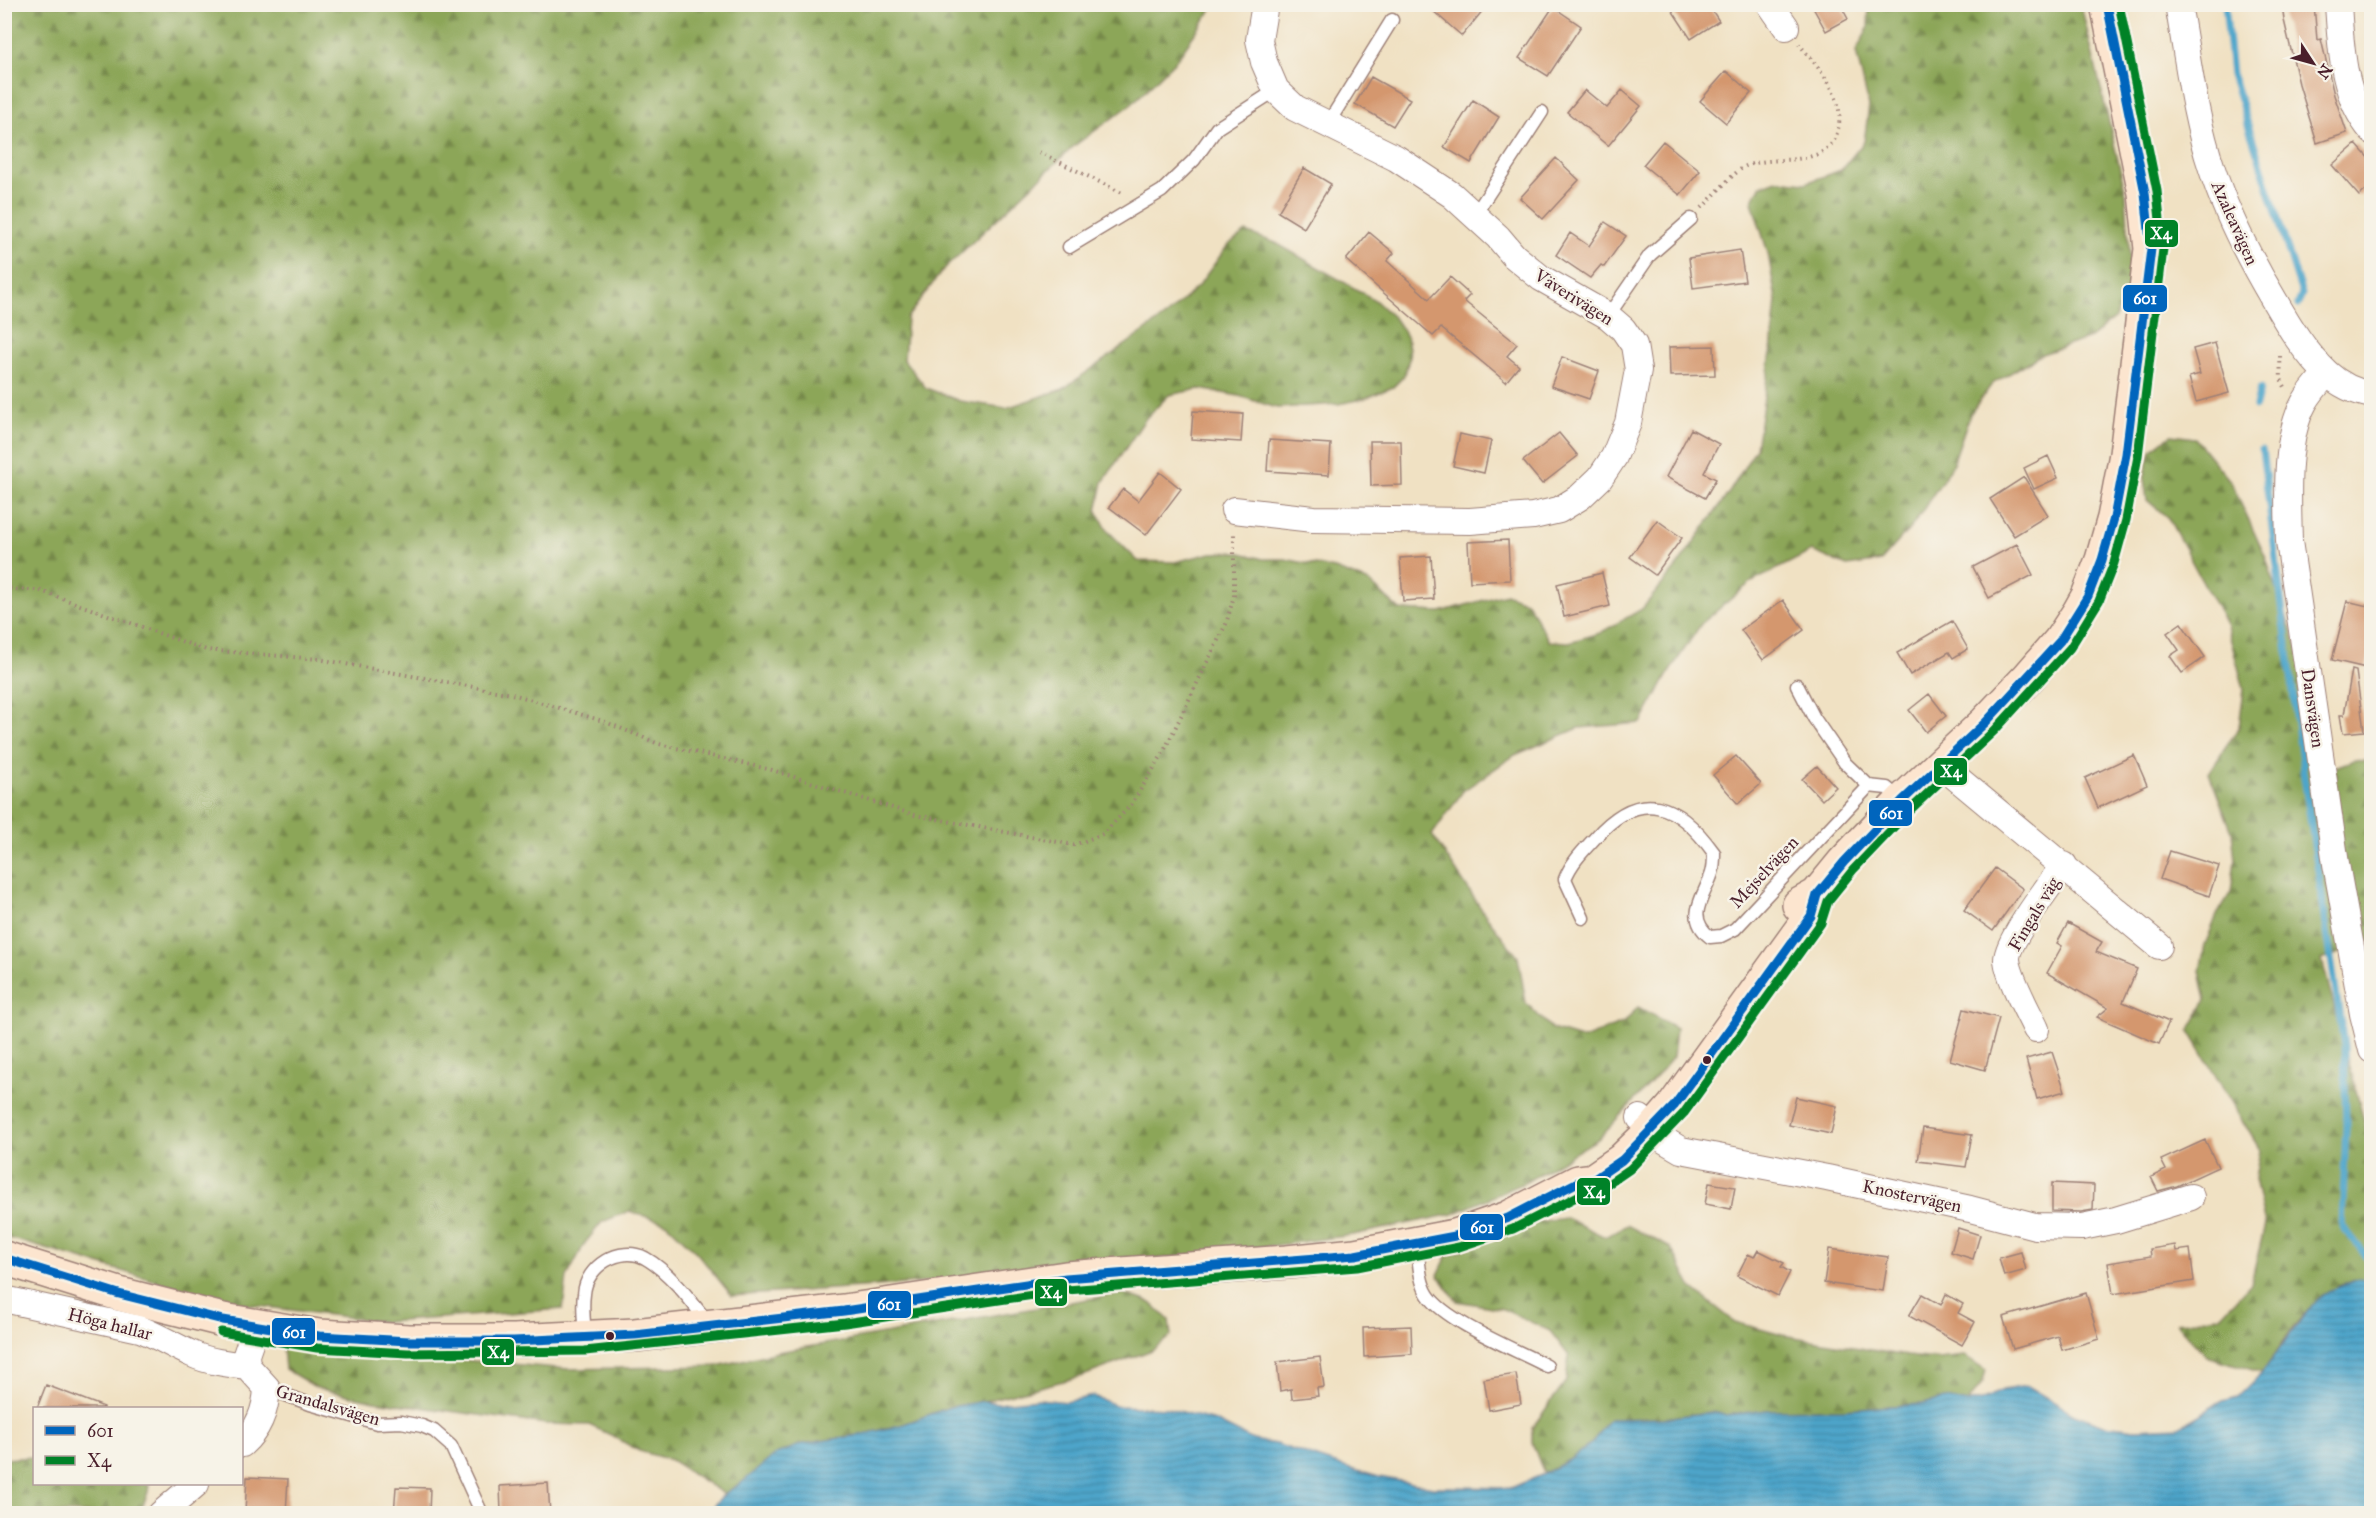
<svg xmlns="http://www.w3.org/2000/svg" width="2376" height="1518" viewBox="0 0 2376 1518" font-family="'IM FELL Great Primer',serif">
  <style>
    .forest { fill: url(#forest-firs); stroke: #6b6242; stroke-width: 1.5 }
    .water { fill: url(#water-rules); stroke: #4c627a; stroke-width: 1.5 }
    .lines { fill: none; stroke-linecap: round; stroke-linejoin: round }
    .stream { stroke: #4da5ca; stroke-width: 7 }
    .building { fill: #d4976e }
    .lane-casing { stroke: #9d8077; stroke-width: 15 }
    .street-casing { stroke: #9d8077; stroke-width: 28 }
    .secondary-casing { stroke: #9d8077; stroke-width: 36 }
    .path { stroke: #9d8077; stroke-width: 4; stroke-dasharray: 1.5 4.5; stroke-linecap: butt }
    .lane { stroke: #fff; stroke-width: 12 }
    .street { stroke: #fff; stroke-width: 26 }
    .secondary { stroke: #fce5cf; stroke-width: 33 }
    .bus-1-casing { stroke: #f7f3e8; stroke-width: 14 }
    .bus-2-casing { stroke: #f7f3e8; stroke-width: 14 }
    .bus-1 { stroke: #0065bd; stroke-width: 9 }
    .bus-2 { stroke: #008228; stroke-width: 9 }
    .bus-dot { fill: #4a1f2b; stroke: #f7f3e8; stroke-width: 2 }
    .labels { text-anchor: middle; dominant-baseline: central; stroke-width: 5; stroke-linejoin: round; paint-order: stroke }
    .street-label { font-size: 18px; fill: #4a1f2b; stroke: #f7f3e8 }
    .line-badge { stroke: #f7f3e8; stroke-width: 2 }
    .badge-label { font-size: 16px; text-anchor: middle; font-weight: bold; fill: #fff }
  </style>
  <defs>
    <pattern id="forest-firs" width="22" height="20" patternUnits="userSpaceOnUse" patternTransform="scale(1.5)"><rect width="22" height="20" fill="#8ca658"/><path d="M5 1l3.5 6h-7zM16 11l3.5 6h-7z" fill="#748749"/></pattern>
    <pattern id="water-rules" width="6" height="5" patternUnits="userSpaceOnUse" patternTransform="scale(1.5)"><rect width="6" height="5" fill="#4da5ca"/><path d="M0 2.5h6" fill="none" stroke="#4286a4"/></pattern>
  </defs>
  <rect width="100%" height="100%" fill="#f7f3e8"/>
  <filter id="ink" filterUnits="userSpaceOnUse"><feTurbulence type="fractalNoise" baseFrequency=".0167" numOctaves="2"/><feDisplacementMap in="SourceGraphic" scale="12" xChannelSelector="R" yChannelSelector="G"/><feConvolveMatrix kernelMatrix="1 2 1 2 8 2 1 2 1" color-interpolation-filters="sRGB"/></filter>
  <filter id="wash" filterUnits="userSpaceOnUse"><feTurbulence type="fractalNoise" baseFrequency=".008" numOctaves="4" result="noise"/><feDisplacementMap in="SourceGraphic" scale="24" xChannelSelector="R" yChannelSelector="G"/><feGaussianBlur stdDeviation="1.35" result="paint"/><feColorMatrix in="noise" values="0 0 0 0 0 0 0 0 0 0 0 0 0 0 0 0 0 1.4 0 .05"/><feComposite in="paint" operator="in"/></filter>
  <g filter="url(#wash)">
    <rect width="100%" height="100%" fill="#f0e1c3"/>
    <path class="forest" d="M4 5H1212L1210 12 1177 59 1132 104 1074 146 942 271 907 318 904 360 926 388 960 401 1006 408 1063 389 1167 315 1199 285 1228 245 1246 232 1276 243 1375 300 1395 319 1407 337 1410 356 1404 376 1393 387 1363 399 1338 404 1277 408 1239 396 1199 389 1169 395 1146 418 1103 482 1097 511 1108 531 1138 561 1175 562 1211 553 1237 552 1263 559H1285L1335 569 1369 582 1400 610 1440 612 1506 594 1527 602 1549 641 1569 642 1600 633 1642 609 1678 565 1730 491 1756 448 1771 353 1776 300 1768 253 1752 202 1760 186 1777 180 1806 183 1841 170 1864 142 1869 106 1856 52 1868 28 1869 5H2081L2126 194 2131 281 2115 318 2090 338 2042 354 1992 384 1970 414 1952 466 1913 525 1881 561 1847 566 1812 551 1750 583 1701 624 1670 671 1641 723 1579 728 1515 755 1463 791 1432 835 1484 913 1518 957 1526 1003 1552 1029 1584 1039 1625 1022 1638 1007 1676 1028 1673 1057 1660 1073 1598 1139 1526 1182 1453 1214 1353 1235 1216 1253 919 1283 732 1296 697 1253 666 1223 629 1211 602 1222 585 1243 567 1277 563 1309 385 1322 228 1302 5 1237Z
      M2171 435 2195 438 2231 482 2265 556 2298 649 2316 774 2354 760 2371 762V940L2322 960 2371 1148V1281C2318 1275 2289 1336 2262 1373L2207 1356 2176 1323 2221 1315 2251 1283 2265 1225 2255 1179 2260 1150 2189 1031 2206 1000 2200 971 2205 945 2217 915 2231 892 2235 860 2232 832 2209 773 2239 727 2244 689 2227 626 2168 518 2147 500 2144 479 2151 450Z
      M1566 1218 1605 1237 1627 1225 1671 1248 1692 1288 1735 1322 1782 1335 1907 1356 1938 1359 1965 1356 1986 1370 1983 1382 1968 1403 1945 1399 1923 1404 1845 1409 1768 1410 1726 1415 1712 1412 1665 1418 1609 1419 1592 1443 1569 1460 1544 1474 1532 1442V1428L1566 1381 1569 1356 1550 1331 1503 1309 1457 1301 1438 1275 1447 1256 1535 1222Z
      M1123 1293 1151 1303 1169 1320 1171 1336 1152 1350 1083 1376 984 1401 950 1407 904 1424 865 1434 803 1444 724 1494 671 1460 639 1451 613 1436 589 1425 546 1424 374 1401 317 1388 285 1369 283 1347 298 1341 338 1349 568 1369 717 1366 778 1352Z
      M34 1457V1484H149L148 1492 140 1513H5V1459Z"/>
    <path class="water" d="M2358 1279 2371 1281V1513H707L724 1494 740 1484 776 1454 803 1444 865 1434 904 1424 950 1407 984 1401 998 1403 1039 1399 1066 1402 1093 1396 1118 1406 1167 1408 1215 1421 1253 1440 1276 1444 1347 1468 1379 1477 1433 1487H1452L1511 1488 1544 1474 1569 1460 1592 1443 1609 1419 1665 1418 1712 1412 1726 1415 1768 1410 1845 1409 1923 1404 1945 1399 1968 1403 1982 1400 2003 1390 2027 1386 2074 1414 2104 1425 2135 1429 2179 1427 2223 1401 2238 1397 2262 1373 2313 1303 2328 1291Z"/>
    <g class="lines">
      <path class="stream" d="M2225 4 2232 74 2302 294 2298 304
        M2256 406 2260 389
        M2262 450 2304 777 2344 1045 2346 1126 2342 1227 2372 1262"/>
    </g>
    <g id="blocks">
      <path class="building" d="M1425 4H1488L1462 36Z
        M1668 4H1708L1719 21 1691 39Z
        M1811 4H1840L1848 19 1826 31Z
        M2282 4H2314L2317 40 2321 39 2334 95 2347 133 2317 143 2299 84 2284 20Z
        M1553 7 1581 26 1548 76 1519 58Z
        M1726 71 1751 93 1726 123 1700 101Z
        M1371 77 1410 99 1393 126 1355 104Z
        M1585 90 1607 108 1622 90 1641 106 1608 146 1567 112Z
        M1473 100 1499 117 1471 163 1444 147Z
        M1663 141 1700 171 1680 195 1643 165Z
        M2356 144 2372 162V185L2359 196 2332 165Z
        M1556 158 1579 180 1543 219 1520 198Z
        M1304 168 1331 184 1304 228 1278 212Z
        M1605 222 1626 236 1604 267 1601 265 1590 278 1556 255 1570 233 1589 246Z
        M1369 232 1394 253 1387 261 1429 299 1450 277 1470 295 1464 301 1517 344 1507 356 1519 366 1506 382 1441 328 1433 336 1346 260Z
        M1740 250 1745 281 1693 288 1689 258Z
        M2215 343 2229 393 2196 402 2189 377 2200 374 2193 349Z
        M1714 346 1715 375 1670 376 1669 347Z
        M1562 357 1599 371 1589 399 1551 386Z
        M1193 411 1243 414 1241 442 1191 439Z
        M1691 429 1719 444 1704 473 1716 479 1705 498 1666 477Z
        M1559 433 1578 456 1542 484 1523 461Z
        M1460 434 1491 441 1484 473 1453 466Z
        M1269 440 1331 444 1329 475 1267 471Z
        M1370 441H1401L1402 485 1371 486Z
        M2048 456 2058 478 2034 489 2024 468Z
        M1160 472 1181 489 1146 535 1109 507 1123 489 1138 501Z
        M2024 477 2048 515 2014 536 1990 499Z
        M1657 520 1682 538 1655 575 1630 557Z
        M1508 540 1510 580 1470 582 1468 542Z
        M2017 544 2033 575 1989 598 1973 567Z
        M1431 556 1434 599 1403 601 1400 558Z
        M1602 573 1610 606 1564 617 1557 584Z
        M1783 600 1804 630 1763 660 1741 630Z
        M2347 601 2372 607V646L2366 668 2332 660Z
        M1952 621 1968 649 1953 658 1949 652 1910 675 1897 653Z
        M2181 623 2205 657 2182 673 2170 656 2179 650 2167 633Z
        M2352 670 2356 671 2364 731 2343 733 2340 715H2344Z
        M1929 694 1946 716 1926 732 1909 710Z
        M2134 755 2147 785 2098 808 2085 778Z
        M1736 756 1761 784 1738 804 1713 775Z
        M1817 766 1836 787 1822 800 1802 779Z
        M2170 851 2219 866 2209 896 2160 879Z
        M1995 868 2023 889 1993 931 1964 910Z
        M2068 923 2102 942 2096 952 2137 969 2123 1002 2169 1022 2159 1044 2097 1017 2108 1008 2047 973 2062 946 2057 943Z
        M1964 1009 1999 1018 1985 1070 1950 1060Z
        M2052 1052 2065 1091 2037 1099 2026 1059Z
        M1796 1097 1837 1106 1831 1134 1789 1125Z
        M1923 1128 1972 1135 1966 1167 1918 1161Z
        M2205 1140 2218 1167 2177 1186 2158 1191 2151 1177 2166 1170 2161 1160Z
        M1709 1183 1735 1187 1731 1209 1705 1204Z
        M2052 1183 2094 1185 2093 1210 2081 1212 2052 1211Z
        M1958 1228 1980 1235 1973 1259 1951 1252Z
        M2175 1245 2176 1251 2190 1249 2194 1281 2113 1294 2108 1263 2151 1256 2150 1249Z
        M1829 1249 1888 1257 1883 1291 1824 1283Z
        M1758 1250 1784 1263 1781 1267 1790 1272 1778 1296 1737 1276 1748 1254 1754 1257Z
        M2021 1252 2026 1270 2004 1276 1999 1258Z
        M2086 1293 2099 1339 2062 1350 2058 1336 2013 1349 2003 1317Z
        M1922 1294 1941 1305 1946 1294 1963 1304 1958 1313 1975 1322 1962 1345 1909 1316Z
        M1411 1326 1412 1354 1364 1357 1363 1328Z
        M1320 1357 1324 1387 1317 1388 1318 1396 1292 1399 1291 1389 1280 1391 1277 1362Z
        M1516 1374 1521 1404 1489 1410 1484 1379Z
        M46 1385 104 1407V1408H37Z
        M247 1477 288 1479 286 1514 245 1512Z
        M548 1483 550 1514 501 1513 500 1486Z
        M396 1487 430 1488 429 1514H394Z"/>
    </g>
  </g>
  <g filter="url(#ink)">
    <use href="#blocks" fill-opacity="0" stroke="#9d8077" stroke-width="1.5"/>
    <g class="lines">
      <defs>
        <path id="lane" d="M1327 125 1392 20
          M1474 216 1542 112
          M1069 247 1162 191 1194 160 1217 128 1276 90
          M1608 316 1650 255 1691 219
          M1797 685 1814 718 1845 763 1869 786 1887 788 1901 800
          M1583 918 1565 879C1571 863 1583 851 1595 838 1641 786 1678 803 1714 853 1714 860 1714 867 1712 873 1705 896 1684 916 1710 937L1721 936 1735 929 1869 786
          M1417 1245C1419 1260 1419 1281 1428 1295 1446 1322 1517 1350 1547 1366
          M585 1335C584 1322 582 1307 584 1294 586 1266 620 1245 645 1258 670 1272 692 1302 709 1324
          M267 1388 310 1404 377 1423 401 1422 422 1426 434 1431 451 1446 482 1514"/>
        <path id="street" d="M1770 4 1786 27
          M2178 4C2188 59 2194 116 2212 169 2227 216 2249 258 2274 300 2289 326 2305 353 2327 373 2340 385 2355 392 2372 395
          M2338 4C2341 48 2342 96 2372 131
          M2327 373C2319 382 2310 392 2304 403 2284 439 2288 500 2289 541L2336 864 2363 1014 2372 1050
          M1234 510 1313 519 1470 521 1533 516 1559 510 1580 497 1600 478 1614 457 1628 423 1638 370 1634 345 1623 329 1608 316 1541 278 1514 256 1498 237 1452 195 1396 158 1295 108 1276 90 1264 62 1259 40 1265 4
          M1941 765 2159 946
          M2036 1029C2028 1012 2009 978 2007 960 2006 942 2052 882 2064 865
          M1640 1118 1664 1140 1681 1150 1827 1178 1970 1209 2035 1226 2082 1227 2116 1220 2191 1197
          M4 1299 140 1329C158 1336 174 1346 192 1354 209 1362 229 1364 247 1366
          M242 1444C259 1429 266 1410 267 1388L247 1366 246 1355 256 1326
          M161 1514 196 1484"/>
        <path id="secondary" d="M1799 905 1817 895 1844 862 1902 801 1986 722 2027 679 2060 641 2079 612 2088 596 2102 560 2114 518 2126 454 2151 249 2145 193 2107 4
          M4 1258 119 1294 223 1320 319 1336 409 1341H514L635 1335 844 1311 1066 1278 1287 1262 1355 1255 1455 1236 1508 1218 1578 1182 1593 1180 1622 1160 1653 1130 1674 1106 1811 916 1817 895"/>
      </defs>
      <use href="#lane" class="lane-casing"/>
      <use href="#street" class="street-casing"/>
      <use href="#secondary" class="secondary-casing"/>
      <path class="path" d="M1039 152 1124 194
        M1702 208C1714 196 1733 172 1746 166 1769 157 1793 163 1815 155 1825 152 1834 144 1837 133 1848 98 1820 70 1799 44
        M2280 356 2281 379 2286 389
        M4 588 41 591 206 650 318 659 512 694 603 721 659 744 772 770 915 815 1074 845 1103 834 1131 805 1162 755 1226 624 1234 596V533"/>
      <use href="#lane" class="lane"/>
      <use href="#street" class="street"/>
      <use href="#secondary" class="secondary"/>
      <defs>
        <path id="bus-1" d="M4 1258 119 1294 223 1320 319 1336 409 1341H514L635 1335 844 1311 1066 1278 1355 1255 1455 1236 1508 1218 1578 1182 1593 1180 1622 1160 1674 1106 1811 916 1817 895 1844 862 1902 801 1986 722 2060 641 2088 596 2102 560 2114 518 2126 454 2151 249 2145 193 2107 4"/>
        <path id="bus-2" d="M221 1332 317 1348 408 1353 585 1351 845 1323 1067 1290 1357 1267 1459 1247 1513 1229 1582 1194 1598 1191 1630 1169 1684 1113 1821 923 1828 901 1853 870 1910 810 1995 730 2070 648 2099 601 2114 563 2126 520 2138 456 2163 249 2157 191 2119 4"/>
      </defs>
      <use href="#bus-1" class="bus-1-casing"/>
      <use href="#bus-2" class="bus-2-casing"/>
      <use href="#bus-1" class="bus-1"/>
      <use href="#bus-2" class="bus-2"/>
    </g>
  </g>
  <g class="bus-dot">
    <circle cx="1707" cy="1060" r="5"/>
    <circle cx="610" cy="1336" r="5"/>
  </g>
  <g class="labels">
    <g class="street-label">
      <text transform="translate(2235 223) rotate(66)">Azaleavägen</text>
      <text transform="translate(1574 297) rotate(32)">Väverivägen</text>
      <text transform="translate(2313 708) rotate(82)">Dansvägen</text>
      <text transform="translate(1764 872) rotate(-47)">Mejselvägen</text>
      <text transform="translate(2034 914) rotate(-59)">Fingals väg</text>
      <text transform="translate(1912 1196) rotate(12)">Knostervägen</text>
      <text transform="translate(110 1324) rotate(14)">Höga hallar</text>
      <text transform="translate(328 1405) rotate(16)">Grandalsvägen</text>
    </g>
  </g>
  <g class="line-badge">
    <rect x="2144" y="219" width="35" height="29" rx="6" fill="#008228"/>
    <rect x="2122" y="284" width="46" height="29" rx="6" fill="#0065bd"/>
    <rect x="1933" y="757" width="35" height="29" rx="6" fill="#008228"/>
    <rect x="1868" y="799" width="45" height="28" rx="6" fill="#0065bd"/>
    <rect x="1576" y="1177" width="35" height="29" rx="6" fill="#008228"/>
    <rect x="1459" y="1213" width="45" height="28" rx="6" fill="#0065bd"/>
    <rect x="1034" y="1278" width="34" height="29" rx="6" fill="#008228"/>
    <rect x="867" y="1290" width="45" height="29" rx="6" fill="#0065bd"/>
    <rect x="271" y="1317" width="45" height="29" rx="6" fill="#0065bd"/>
    <rect x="481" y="1338" width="34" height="28" rx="6" fill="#008228"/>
  </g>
  <g class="badge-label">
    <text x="2161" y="239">X4</text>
    <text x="2145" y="304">601</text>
    <text x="1951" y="777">X4</text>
    <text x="1891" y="819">601</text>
    <text x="1594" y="1198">X4</text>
    <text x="1482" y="1233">601</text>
    <text x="1051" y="1298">X4</text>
    <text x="889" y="1310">601</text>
    <text x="294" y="1338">601</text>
    <text x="498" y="1358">X4</text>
  </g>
  <rect width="2376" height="1518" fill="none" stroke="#f7f3e8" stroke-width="24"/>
  <rect x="33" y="1407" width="210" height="78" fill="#f7f3e8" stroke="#b29e9c" stroke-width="1.5"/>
  <rect x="45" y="1426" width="30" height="9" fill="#0065bd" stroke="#b29e9c" stroke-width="1.5"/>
  <text x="87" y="1437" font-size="18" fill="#4a1f2b">601</text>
  <rect x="45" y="1456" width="30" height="9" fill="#008228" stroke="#b29e9c" stroke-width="1.5"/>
  <text x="87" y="1467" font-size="18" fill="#4a1f2b">X4</text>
  <g transform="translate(2313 63) rotate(126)" stroke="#f7f3e8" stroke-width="4.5" paint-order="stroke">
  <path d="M0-4.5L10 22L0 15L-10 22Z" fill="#4a1f2b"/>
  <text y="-9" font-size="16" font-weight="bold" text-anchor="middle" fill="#4a1f2b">N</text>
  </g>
</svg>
